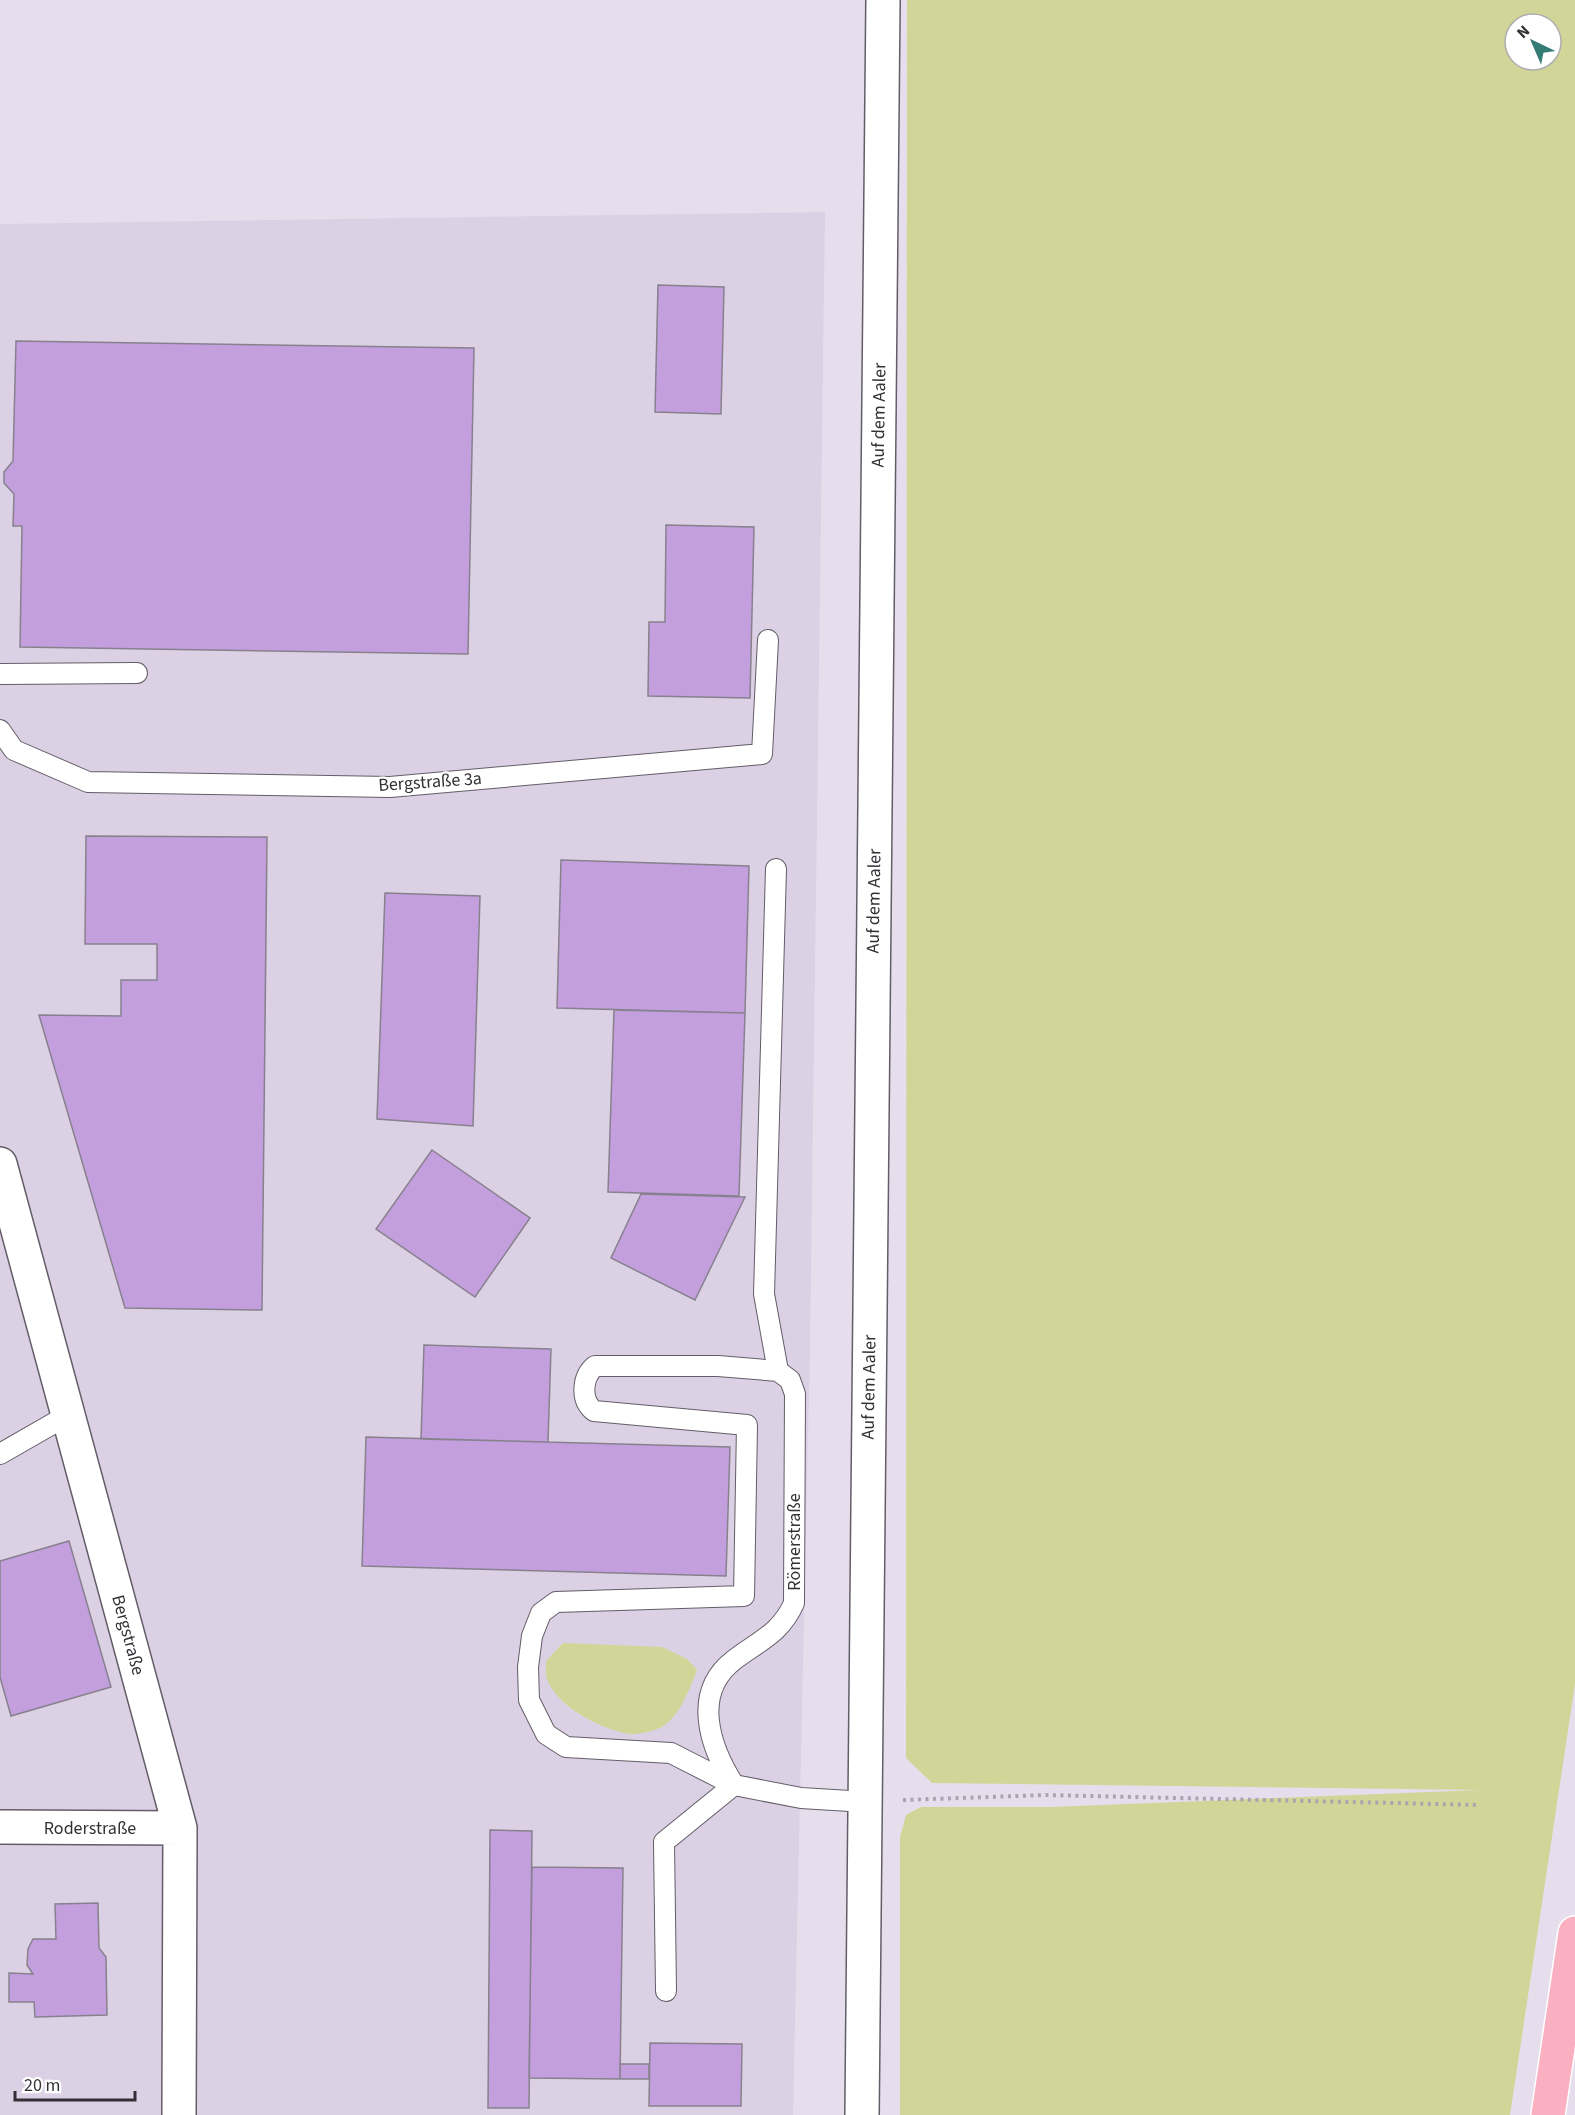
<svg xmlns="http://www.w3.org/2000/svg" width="1575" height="2115" viewBox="0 0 1575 2115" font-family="'Source Sans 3',sans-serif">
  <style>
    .built { fill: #dcd1e4 }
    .green { fill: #d2d598; fill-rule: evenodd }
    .building { fill: #c39fde; stroke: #87818d; stroke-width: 1.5 }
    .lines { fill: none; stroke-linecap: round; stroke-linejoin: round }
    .service-casing { stroke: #635d68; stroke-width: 22 }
    .minor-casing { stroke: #635d68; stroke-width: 36 }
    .tertiary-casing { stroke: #635d68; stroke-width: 36 }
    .motorway-casing { stroke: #fff; stroke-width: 36 }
    .path { stroke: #aaa4af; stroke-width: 4; stroke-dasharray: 3 4.5; stroke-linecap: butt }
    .service { stroke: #fff; stroke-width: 20 }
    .minor { stroke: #fff; stroke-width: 33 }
    .tertiary { stroke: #fff; stroke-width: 33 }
    .motorway { stroke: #fbb0c2; stroke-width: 33 }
    .labels { text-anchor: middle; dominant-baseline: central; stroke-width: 4.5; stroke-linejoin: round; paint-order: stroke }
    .street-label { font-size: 18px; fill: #343136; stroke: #fff }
  </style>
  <rect width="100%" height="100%" fill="#e6deec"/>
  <path class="built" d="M825 212 810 1350 793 2115H0V224Z"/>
  <path class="green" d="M907 0H1575V1684L1510 2115H900V1837L906 1815 921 1807H1051L1480 1790 932 1783 906 1758ZM1515 24H1551V60H1515Z
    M563 1643 662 1647 687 1659 697 1670C690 1688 679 1719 660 1728 653 1731 637 1735 629 1734 601 1729 557 1707 547 1679 545 1673 546 1667 546 1661Z"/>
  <path class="building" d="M658 285 724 287 721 414 655 412Z
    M16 341 474 348 468 654 20 647 22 526H13L14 494 4 483V472L13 461Z
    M666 525 754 527 750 698 648 696 649 622H665Z
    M86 836 267 837 262 1310 125 1308 39 1015 121 1016V980H157V944H85Z
    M561 860 749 866 745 1013 557 1008Z
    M385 893 480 896 473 1126 377 1119Z
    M614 1010 745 1013 739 1196 608 1192Z
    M432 1150 530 1218 475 1297 376 1229Z
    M641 1194 745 1197 695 1300 611 1258Z
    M424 1345 551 1349 548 1442 421 1439Z
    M366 1437 730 1447 726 1576 362 1566Z
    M69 1541 111 1687 11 1716 0 1677V1561Z
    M490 1830 532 1831 529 2108H488Z
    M532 1867 623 1868 620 2079 529 2078Z
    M98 1903 99 1948 106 1957 107 2015 35 2017 34 2002H9V1973L33 1974 27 1965 28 1949 33 1939H56L55 1904Z
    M650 2043 742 2044 741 2106H649Z
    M620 2064H649V2079H620Z"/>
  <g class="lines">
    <defs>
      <path id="service" d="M0 674 137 673
        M0 730 14 750 88 782 390 787 762 754 768 640
        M776 869 764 1294 778 1371
        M0 1454 68 1415
        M666 1991 664 1842 734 1785 671 1753 566 1747 546 1734 529 1700 528 1667 532 1636 541 1613 556 1602 744 1596 747 1425 594 1411C580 1400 582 1377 595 1366H718L778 1371 790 1380 795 1394 794 1603C781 1633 759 1641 734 1660 691 1693 710 1747 734 1785L801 1798 866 1802"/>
      <path id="minor" d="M0 1164 180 1828 179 2115
        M0 1827 180 1828"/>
      <path id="tertiary" d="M862 2115 883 0"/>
      <path id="motorway" d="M1548 2115 1575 1933"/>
    </defs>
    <use href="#service" class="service-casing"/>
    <use href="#minor" class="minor-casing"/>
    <use href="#tertiary" class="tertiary-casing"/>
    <use href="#motorway" class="motorway-casing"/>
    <path class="path" d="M903 1800 1047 1795 1479 1805"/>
    <use href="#service" class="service"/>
    <use href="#minor" class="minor"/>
    <use href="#tertiary" class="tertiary"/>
    <use href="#motorway" class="motorway"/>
  </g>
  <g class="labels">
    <g class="street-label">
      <text transform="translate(879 415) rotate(-89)">Auf dem Aaler</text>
      <text transform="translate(430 782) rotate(-4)">Bergstraße 3a</text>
      <text transform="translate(874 901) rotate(-89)">Auf dem Aaler</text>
      <text transform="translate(869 1387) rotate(-89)">Auf dem Aaler</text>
      <text transform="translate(794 1542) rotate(-90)">Römerstraße</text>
      <text transform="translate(128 1635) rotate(75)">Bergstraße</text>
      <text x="90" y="1828">Roderstraße</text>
    </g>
  </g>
  <g transform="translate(1533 42) rotate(316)"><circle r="28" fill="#ffffff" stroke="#aeadaf" stroke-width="1.5"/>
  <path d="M0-4.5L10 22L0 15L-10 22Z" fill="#357c76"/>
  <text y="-9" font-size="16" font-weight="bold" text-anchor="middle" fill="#343136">N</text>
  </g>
  <path d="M15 2091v9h120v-9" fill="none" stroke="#343136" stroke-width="3"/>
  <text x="24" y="2091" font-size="18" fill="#343136" stroke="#ffffff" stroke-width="4.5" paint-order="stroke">20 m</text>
</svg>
